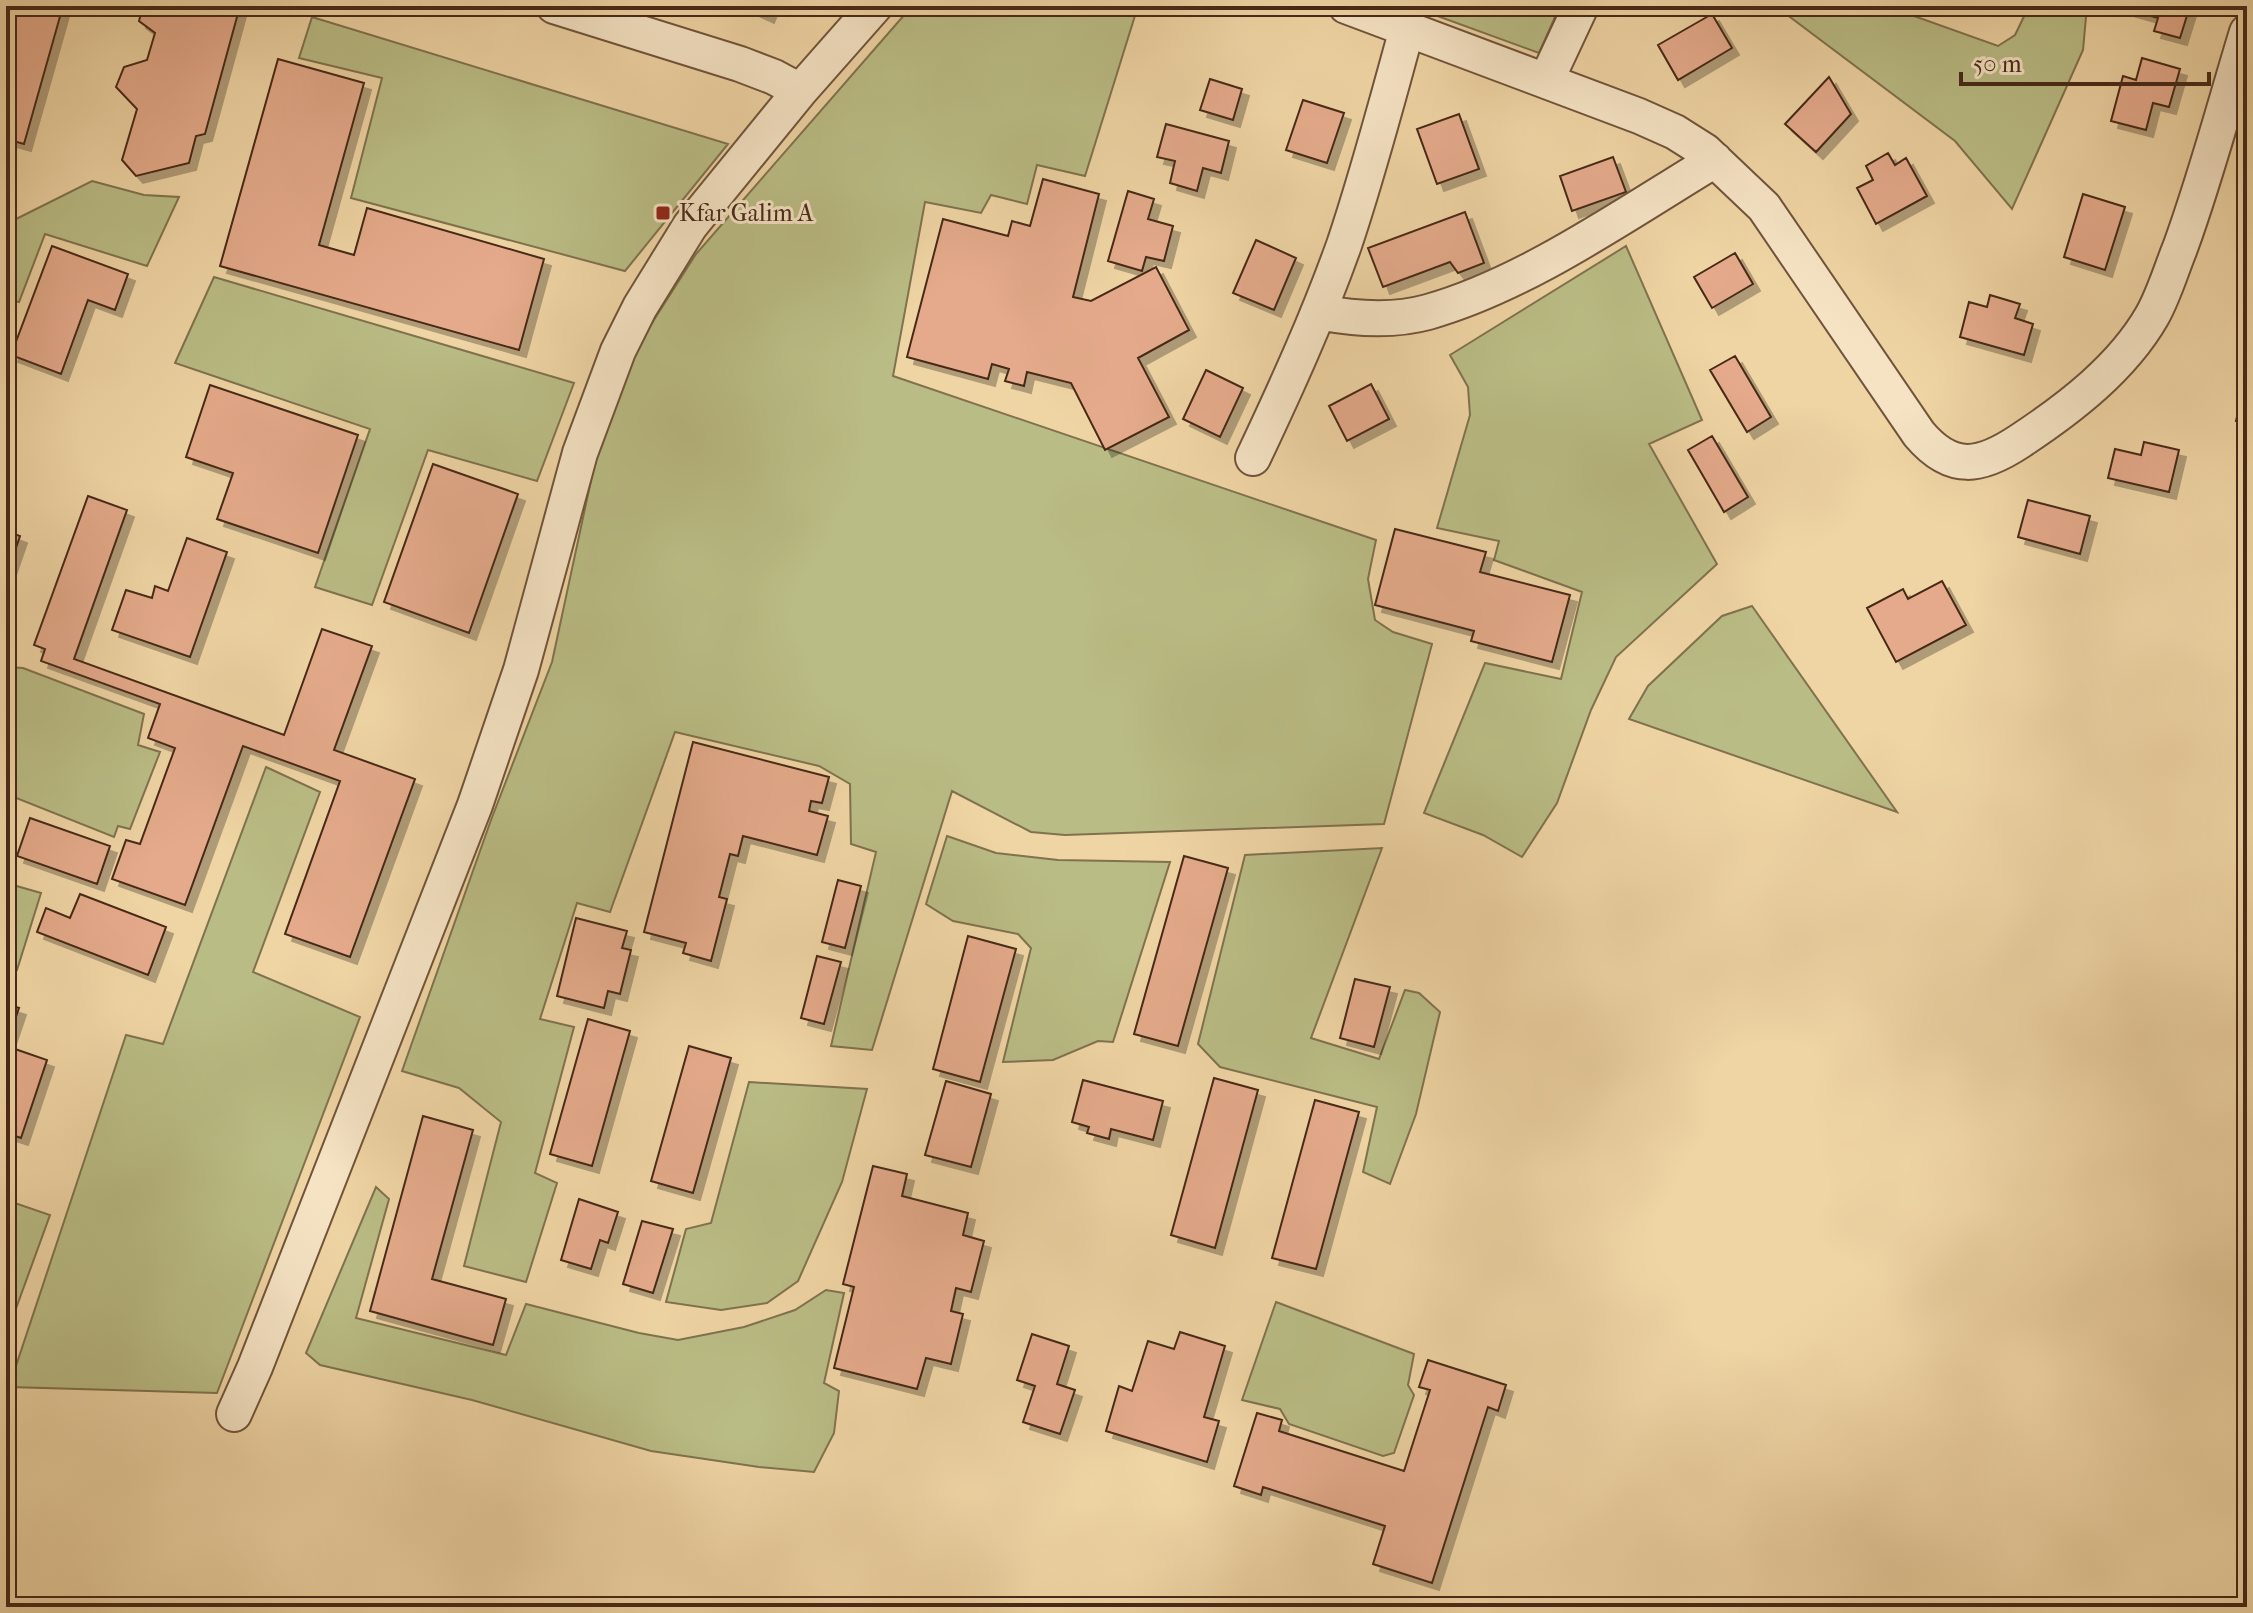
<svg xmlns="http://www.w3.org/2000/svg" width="2253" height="1613" viewBox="0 0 2253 1613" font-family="'IM FELL French Canon',serif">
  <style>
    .green { fill: #babc85; stroke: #80724e; stroke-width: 2 }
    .building { fill: #e4aa8b; stroke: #472918; stroke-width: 2; filter: url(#shadow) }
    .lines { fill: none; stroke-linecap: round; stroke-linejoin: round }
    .street-casing { stroke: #71543b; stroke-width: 38 }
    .street { stroke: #f5e3c4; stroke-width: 34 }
    .poi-dot { fill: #8f2418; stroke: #f5e3c4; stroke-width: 3 }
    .labels { text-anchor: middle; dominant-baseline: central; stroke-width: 6; stroke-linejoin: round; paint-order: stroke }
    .poi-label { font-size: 24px; fill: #472918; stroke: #f5e3c4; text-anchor: start }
  </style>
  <defs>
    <filter id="shadow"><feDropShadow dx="7" dy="7" stdDeviation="0" flood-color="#0004"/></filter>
  </defs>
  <rect width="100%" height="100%" fill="#efd4a4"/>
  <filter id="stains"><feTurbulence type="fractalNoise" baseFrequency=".0025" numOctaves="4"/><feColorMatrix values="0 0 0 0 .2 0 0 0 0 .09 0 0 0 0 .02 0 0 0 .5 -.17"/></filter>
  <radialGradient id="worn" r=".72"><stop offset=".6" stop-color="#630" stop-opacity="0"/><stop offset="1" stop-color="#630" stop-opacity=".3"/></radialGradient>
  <path class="green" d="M912 6H1138L1085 176 1037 165 1027 204 991 195 981 213 925 202 893 376 1376 540 1368 579 1375 620 1393 632 1432 644 1384 824 1065 835 1031 832 952 791 872 1050 831 1046 876 852 851 844 850 784 819 766 675 732 610 912 577 903 540 1019 574 1027 535 1173 557 1183 526 1282 464 1266 501 1122 459 1088 402 1071 491 820 552 662 604 420 636 348 696 254Z
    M1410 6H1560L1539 53Z
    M1779 6H1886L1998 46 2015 35 2029 6H2087L2083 50 2012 209 1955 141 1778 8Z
    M312 17 728 144 625 271 351 198 382 78 299 58Z
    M92 181 144 195 179 197 147 266 45 234 19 302 6 299V243L14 220Z
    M1626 246 1702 420 1649 444 1717 564 1616 657 1591 710 1557 803 1522 857 1483 835 1424 813 1485 663 1561 679 1582 592 1494 560 1499 541 1437 528 1470 415 1468 387 1450 355Z
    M214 277 574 383 537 481 428 450 372 605 315 587 370 429 175 363Z
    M1752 606 1897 812 1629 719 1648 686 1722 616Z
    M6 667 23 668 144 714 138 745 160 752 130 829 118 826 114 837 14 797 6 818Z
    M266 767 320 792 253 972 360 1017 217 1393 9 1387 126 1035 163 1044Z
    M947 836 996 853 1058 860 1170 862 1113 1042 1098 1041 1053 1060 1003 1062 1031 948 1018 934 953 921 926 904Z
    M1382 848 1311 1038 1379 1059 1405 990 1419 993 1440 1012 1416 1114 1390 1184 1363 1172 1377 1107 1220 1067 1198 1044 1245 855Z
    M6 883 41 893 17 970 6 967Z
    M749 1082 867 1089 842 1182 798 1281 767 1303 721 1310 666 1302 686 1229 711 1223Z
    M376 1187 389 1199 356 1318 506 1355 526 1304 639 1333 678 1340 744 1327 795 1310 826 1290 844 1293 824 1383 839 1391 834 1433 814 1472 759 1467 651 1451 472 1400 320 1365 306 1353Z
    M6 1200 50 1215 6 1336Z
    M1276 1302 1414 1354 1408 1385 1414 1395 1394 1453 1383 1456 1289 1424 1280 1409 1242 1400Z"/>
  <path class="building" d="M6 6H63L24 144 6 139Z
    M143 6H240L205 134 196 136 189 163 136 176 122 160 137 109 116 87 124 67 147 60 155 33 139 21Z
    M746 6H771L767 16Z
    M2116 6H2190L2180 38 2154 31 2158 18Z
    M1712 14 1732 48 1678 80 1658 45Z
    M2142 58 2180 69 2169 107 2153 103 2146 130 2111 121 2123 76 2136 80Z
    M278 59 364 83 319 245 354 255 367 208 544 259 519 350 220 266Z
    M1829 77 1851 114 1816 152 1785 124Z
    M1210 79 1242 89 1233 120 1200 110Z
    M1303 100 1344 113 1327 163 1286 150Z
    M1459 114 1479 169 1437 184 1417 129Z
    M1166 124 1229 141 1221 173 1203 168 1197 191 1170 183 1175 161 1157 157Z
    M1888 153 1895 165 1906 158 1927 196 1876 224 1857 188 1873 180 1866 166Z
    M1613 157 1626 192 1572 211 1560 176Z
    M1043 179 1099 194 1073 297 1091 301 1156 267 1189 330 1138 358 1169 417 1105 450 1071 383 1027 372 1024 386 1005 381 1009 369 992 364 988 379 907 357 943 219 1008 236 1012 221 1030 226Z
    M1128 191 1154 199 1148 219 1173 226 1164 261 1146 257 1142 271 1108 261Z
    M2083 194 2125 207 2105 270 2064 257Z
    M1465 212 1484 263 1458 273 1450 262 1383 287 1368 248Z
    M1256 240 1296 258 1274 310 1233 293Z
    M52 246 128 274 115 310 88 300 61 374 11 355Z
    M1735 253 1753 284 1712 308 1694 277Z
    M1990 295 2020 304 2015 318 2033 324 2024 355 1960 337 1969 302 1987 307Z
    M1735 356 1771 417 1747 432 1710 370Z
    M1206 370 1243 388 1220 437 1183 419Z
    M2247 375V424L2236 421Z
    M1371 384 1389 419 1347 441 1329 406Z
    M210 385 358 435 318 553 217 519 233 473 186 457Z
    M1712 436 1748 497 1724 512 1688 450Z
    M2144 442 2179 450 2169 492 2108 478 2115 449 2141 455Z
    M433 464 518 494 469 633 384 602Z
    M88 496 127 510 74 659 284 735 322 629 372 646 334 750 415 779 350 957 285 934 340 781 243 746 185 905 112 879 126 840 140 844 175 748 148 738 160 704 41 661 45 649 34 645Z
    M2028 500 2090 516 2080 554 2018 537Z
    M1395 529 1486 552 1480 572 1570 595 1552 662 1471 641 1474 631 1375 605Z
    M6 531 20 536 6 577Z
    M187 538 227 552 190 657 112 630 126 590 152 598 155 586 168 591Z
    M1942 581 1966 625 1896 662 1867 608 1903 589 1908 599Z
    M693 742 829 777 822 803 811 801 809 811 828 816 817 855 743 836 738 856 730 854 719 897 727 899 711 961 683 953 686 943 644 932Z
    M30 818 110 846 97 884 17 856Z
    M1184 856 1228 868 1178 1046 1134 1034Z
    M838 880 861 886 845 948 822 942Z
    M80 894 166 927 148 975 37 932 46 908 70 918Z
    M576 918 627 931 622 948 631 950 620 994 608 991 604 1008 557 996Z
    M968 936 1016 949 980 1082 933 1069Z
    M817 956 841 962 824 1024 801 1018Z
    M1355 979 1390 987 1374 1047 1340 1038Z
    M6 1004 19 1008 6 1046Z
    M588 1019 630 1031 592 1166 550 1154Z
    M689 1046 731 1058 693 1193 651 1181Z
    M15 1049 47 1060 21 1138 6 1133V1062L10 1064Z
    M1214 1078 1258 1090 1215 1248 1171 1235Z
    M1083 1080 1163 1101 1153 1140 1111 1129 1109 1139 1087 1133 1089 1127 1072 1122Z
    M946 1081 991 1094 971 1167 925 1155Z
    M1315 1100 1359 1112 1316 1269 1272 1258Z
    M423 1116 473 1130 432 1279 506 1299 493 1345 370 1311Z
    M873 1166 907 1174 902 1196 968 1213 963 1235 984 1241 971 1292 956 1288 951 1311 963 1314 951 1364 926 1358 917 1389 834 1368 854 1287 843 1284Z
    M579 1199 618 1212 608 1243 600 1240 591 1269 561 1260Z
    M642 1221 673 1229 653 1293 623 1284Z
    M1180 1332 1225 1346 1204 1417 1219 1421 1207 1462 1106 1431 1119 1386 1132 1391 1148 1341 1174 1349Z
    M1032 1334 1069 1346 1057 1384 1075 1390 1060 1434 1023 1422 1035 1386 1017 1380Z
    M1428 1360 1506 1385 1498 1411 1488 1407 1432 1583 1373 1564 1385 1526 1263 1487 1261 1495 1234 1486 1257 1413 1282 1420 1279 1431 1404 1471 1430 1390 1419 1387Z"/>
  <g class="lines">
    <defs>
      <path id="street" d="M554 6 740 64 774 77 800 91
        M1346 6 1639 116 1675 132 1705 151 1764 207 1919 434C1952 473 1981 467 2020 441 2070 408 2122 368 2152 316 2164 295 2171 270 2180 248 2206 177 2225 104 2247 32
        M1546 81 1581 6
        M1319 312C1355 319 1392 322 1428 312 1527 284 1627 213 1715 160
        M1253 458C1286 388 1318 318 1344 245 1368 174 1387 101 1407 29
        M234 1414 255 1367 475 805 521 670 580 453 618 351 640 307 690 226 800 91 875 6"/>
    </defs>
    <use href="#street" class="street-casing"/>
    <use href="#street" class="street"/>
  </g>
  <rect class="poi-dot" x="655" y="205" width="16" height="16" rx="4"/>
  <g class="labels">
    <g class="poi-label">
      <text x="679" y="213">Kfar Galim A</text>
    </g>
  </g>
  <rect width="2253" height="1613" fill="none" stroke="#efd4a4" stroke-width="32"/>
  <rect x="8" y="8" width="2237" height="1597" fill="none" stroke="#472918" stroke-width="4"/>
  <rect x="16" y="16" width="2221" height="1581" fill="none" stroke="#472918" stroke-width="2"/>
  <path d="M1961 72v12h248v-12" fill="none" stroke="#472918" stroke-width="4"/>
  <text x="1973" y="72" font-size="24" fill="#472918" stroke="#f5e3c4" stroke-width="6" paint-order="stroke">50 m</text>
  <rect width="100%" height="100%" filter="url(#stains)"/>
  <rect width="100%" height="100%" fill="url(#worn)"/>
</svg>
